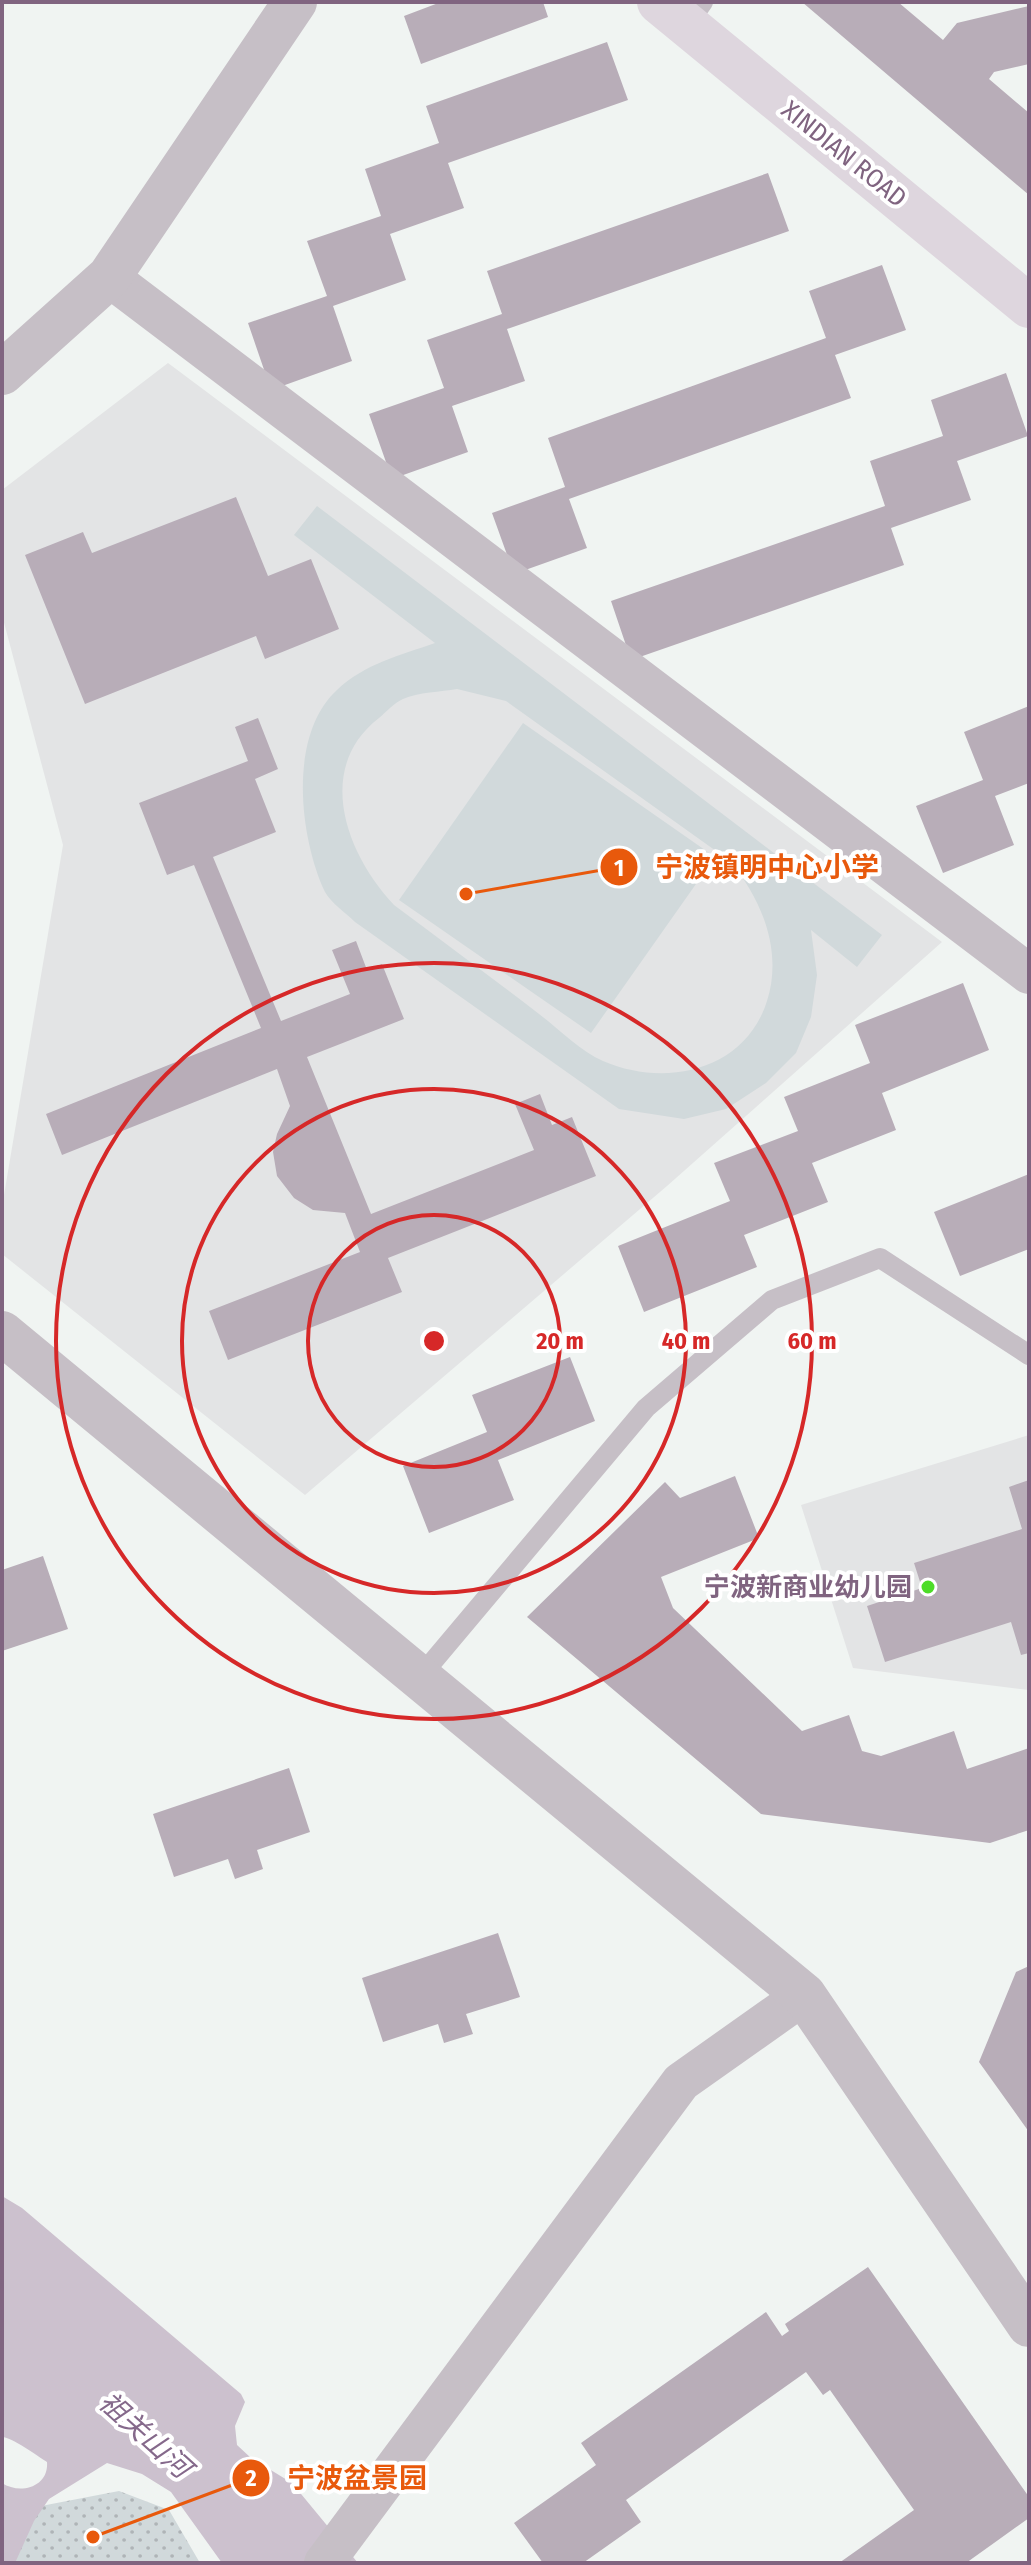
<svg xmlns="http://www.w3.org/2000/svg" width="1031" height="2565" viewBox="0 0 1031 2565" font-family="'Fira Sans Condensed','Noto Sans SC',sans-serif">
  <style>
    .built { fill: #e3e4e5 }
    .grass { fill: url(#grass-dots) }
    .pitch { fill: #d1d9db; fill-rule: evenodd }
    .water { fill: #ccc1ce }
    .building { fill: #b8adb8 }
    .lines { fill: none; stroke-linecap: round; stroke-linejoin: round }
    .service { stroke: #c6bfc6; stroke-width: 20 }
    .minor { stroke: #c6bfc6; stroke-width: 40 }
    .tertiary { stroke: #c6bfc6; stroke-width: 44 }
    .secondary { stroke: #ded6de; stroke-width: 44 }
    .ring { fill: none; stroke: #d62828; stroke-width: 4 }
    .poi-dot { fill: #4ddc28; stroke: #fff; stroke-width: 3 }
    .labels { text-anchor: middle; dominant-baseline: central; stroke-width: 8; stroke-linejoin: round; paint-order: stroke }
    .street-label { font-size: 26px; fill: #806480; stroke: #fff }
    .poi-label { font-size: 26px; font-weight: bold; fill: #806480; stroke: #fff; text-anchor: end }
    .water-label { font-size: 28px; font-style: italic; fill: #85698b; stroke: #fff }
    .centre { fill: #d62828; stroke: #fff; stroke-width: 4 }
    .ring-label { font-size: 24px; text-anchor: middle; font-weight: bold; fill: #d62828; stroke: #fff; stroke-width: 8; stroke-linejoin: round; paint-order: stroke }
    .leader { fill: none; stroke: #e8590c; stroke-width: 3 }
    .callout-dot { fill: #e8590c; stroke: #fff; stroke-width: 3 }
    .mark-label { font-size: 24px; text-anchor: middle; font-weight: bold; fill: #fff }
    .callout-label { font-size: 28px; text-anchor: middle; font-weight: bold; fill: #e8590c; stroke: #fff; stroke-width: 8; stroke-linejoin: round; paint-order: stroke }
  </style>
  <defs>
    <pattern id="grass-dots" width="8" height="8" patternUnits="userSpaceOnUse" patternTransform="scale(2)"><rect width="8" height="8" fill="#d1d9db"/><path d="M2 2h.1M6 6h.1" fill="none" stroke="#afb4b7" stroke-width="1.8" stroke-linecap="round"/></pattern>
  </defs>
  <rect width="100%" height="100%" fill="#f0f4f2"/>
  <path class="built" d="M168 363 942 942 667 1186 305 1495 2 1254V1207L63 845 2 615V490Z
    M1029 1435V1690L853 1668 801 1505Z"/>
  <path class="grass" d="M119 2491 169 2510 200 2563H2V2494L41 2506Z"/>
  <path class="pitch" d="M317 506 882 935 857 967 811 930 817 975 811 1017 796 1053 766 1083 726 1109 684 1119 619 1109 355 922C346 913 331 903 325 892 299 836 288 735 337 690 364 664 401 655 435 643L294 535ZM457 689 506 701 730 861C762 900 783 951 767 1001 745 1071 665 1088 603 1061 580 1051 559 1029 539 1014 491 977 442 941 394 905 346 854 314 768 379 718 386 712 394 703 403 699 418 692 441 692 457 689Z
    M523 723 715 857 591 1033 399 900Z"/>
  <path class="water" d="M2 2196 22 2208 241 2394 245 2402 235 2426 237 2445 251 2458 292 2483 358 2563H222L171 2492 142 2474 107 2463 49 2499 34 2521 15 2563H2V2483C20 2495 49 2487 47 2462 36 2455 13 2438 2 2437Z"/>
  <path class="building" d="M441 2H543L548 17 421 64 404 16Z
    M802 2H898L943 40 957 23 1029 6V64L994 72 989 79 1029 113V195Z
    M607 42 628 100 448 163 464 208 390 234 406 280 333 306 352 361 271 390 248 323 327 296 307 241 381 216 365 169 439 143 426 106Z
    M768 173 789 231 507 329 525 381 452 406 468 452 392 479 369 414 444 388 427 340 502 314 487 271Z
    M882 265 906 330 835 355 851 398 569 499 587 548 514 574 492 513 565 487 548 438 826 338 809 291Z
    M1006 373 1028 436 957 461 971 500 891 528 904 565 631 660 611 601 885 506 870 461 943 436 931 400Z
    M236 497 268 576 311 559 339 629 265 659 256 636 85 704 25 555 83 532 92 553Z
    M1029 706V783L995 796 1014 845 943 873 916 806 983 780 964 732Z
    M258 718 278 769 255 779 276 832 213 857 281 1021 350 994 332 950 356 941 367 970 382 964 404 1019 307 1057 371 1214 534 1150 515 1104 540 1094 552 1125 572 1117 596 1176 388 1258 402 1292 228 1360 209 1311 360 1252 345 1213 313 1210 294 1198 277 1176 273 1152 277 1134 290 1106 277 1069 62 1155 46 1114 261 1028 194 865 167 875 139 803 248 761 235 727Z
    M963 983 989 1050 882 1093 896 1130 812 1163 828 1202 744 1235 757 1267 644 1312 618 1246 730 1201 714 1163 798 1131 784 1097 870 1063 855 1025Z
    M1029 1174V1249L960 1276 934 1212Z
    M570 1357 595 1421 498 1460 514 1500 429 1533 403 1466 487 1432 472 1395Z
    M735 1476 759 1538 661 1577 673 1608 802 1731 849 1715 862 1751 881 1756 954 1731 967 1769 1029 1748V1830L990 1843 761 1814 527 1617 665 1482 680 1498Z
    M1029 1480V1653L1021 1655 1011 1622 885 1662 867 1606 922 1588 914 1563 1022 1529 1009 1487Z
    M43 1556 68 1629 2 1651V1570Z
    M289 1768 310 1832 257 1850 263 1869 235 1879 228 1859 174 1877 153 1814Z
    M498 1933 520 1997 466 2014 473 2034 444 2043 438 2024 383 2042 362 1978Z
    M1029 1966V2132L979 2062 1016 1972Z
    M868 2267 1029 2497V2518L966 2563H839L914 2510 830 2390 823 2395 806 2372 626 2500 641 2522 583 2563H543L514 2523 596 2465 581 2443 766 2312 782 2336 789 2331 785 2324Z"/>
  <g class="lines">
    <path class="service" d="M687 25 703 2
      M419 1678 646 1408 772 1300 880 1258 1029 1355"/>
    <path class="minor" d="M109 277 1029 974
      M324 2563 681 2082 804 1995"/>
    <path class="tertiary" d="M2 373 109 277 295 2
      M2 1333 804 1995 1029 2325"/>
    <path class="secondary" d="M659 2 1029 306"/>
  </g>
  <g class="ring">
    <circle cx="434" cy="1341" r="126"/>
    <circle cx="434" cy="1341" r="252"/>
    <circle cx="434" cy="1341" r="378"/>
  </g>
  <circle class="poi-dot" cx="928" cy="1587" r="8"/>
  <g class="labels">
    <g class="street-label">
      <text transform="translate(844 154) rotate(39)">XINDIAN ROAD</text>
    </g>
    <g class="poi-label">
      <text x="912" y="1587">宁波新商业幼儿园</text>
    </g>
    <g class="water-label">
      <text transform="translate(145 2435) rotate(42)">祖关山河</text>
    </g>
  </g>
  <circle cx="434" cy="1341" r="12" class="centre"/>
  <g class="ring-label">
    <text x="560" y="1349">20 m</text>
    <text x="686" y="1349">40 m</text>
    <text x="812" y="1349">60 m</text>
  </g>
  <path class="leader" d="M466 894L619 867M93 2537L251 2478"/>
  <g class="callout-dot">
    <circle cx="466" cy="894" r="8"/>
    <circle cx="93" cy="2537" r="8"/>
    <circle cx="619" cy="867" r="20"/>
    <circle cx="251" cy="2478" r="20"/>
  </g>
  <g class="mark-label">
    <text x="619" y="876">1</text>
    <text x="251" y="2486">2</text>
  </g>
  <g class="callout-label">
    <text x="767" y="877">宁波镇明中心小学</text>
    <text x="357" y="2488">宁波盆景园</text>
  </g>
  <rect width="1031" height="2565" fill="none" stroke="#806480" stroke-width="8"/>
</svg>
